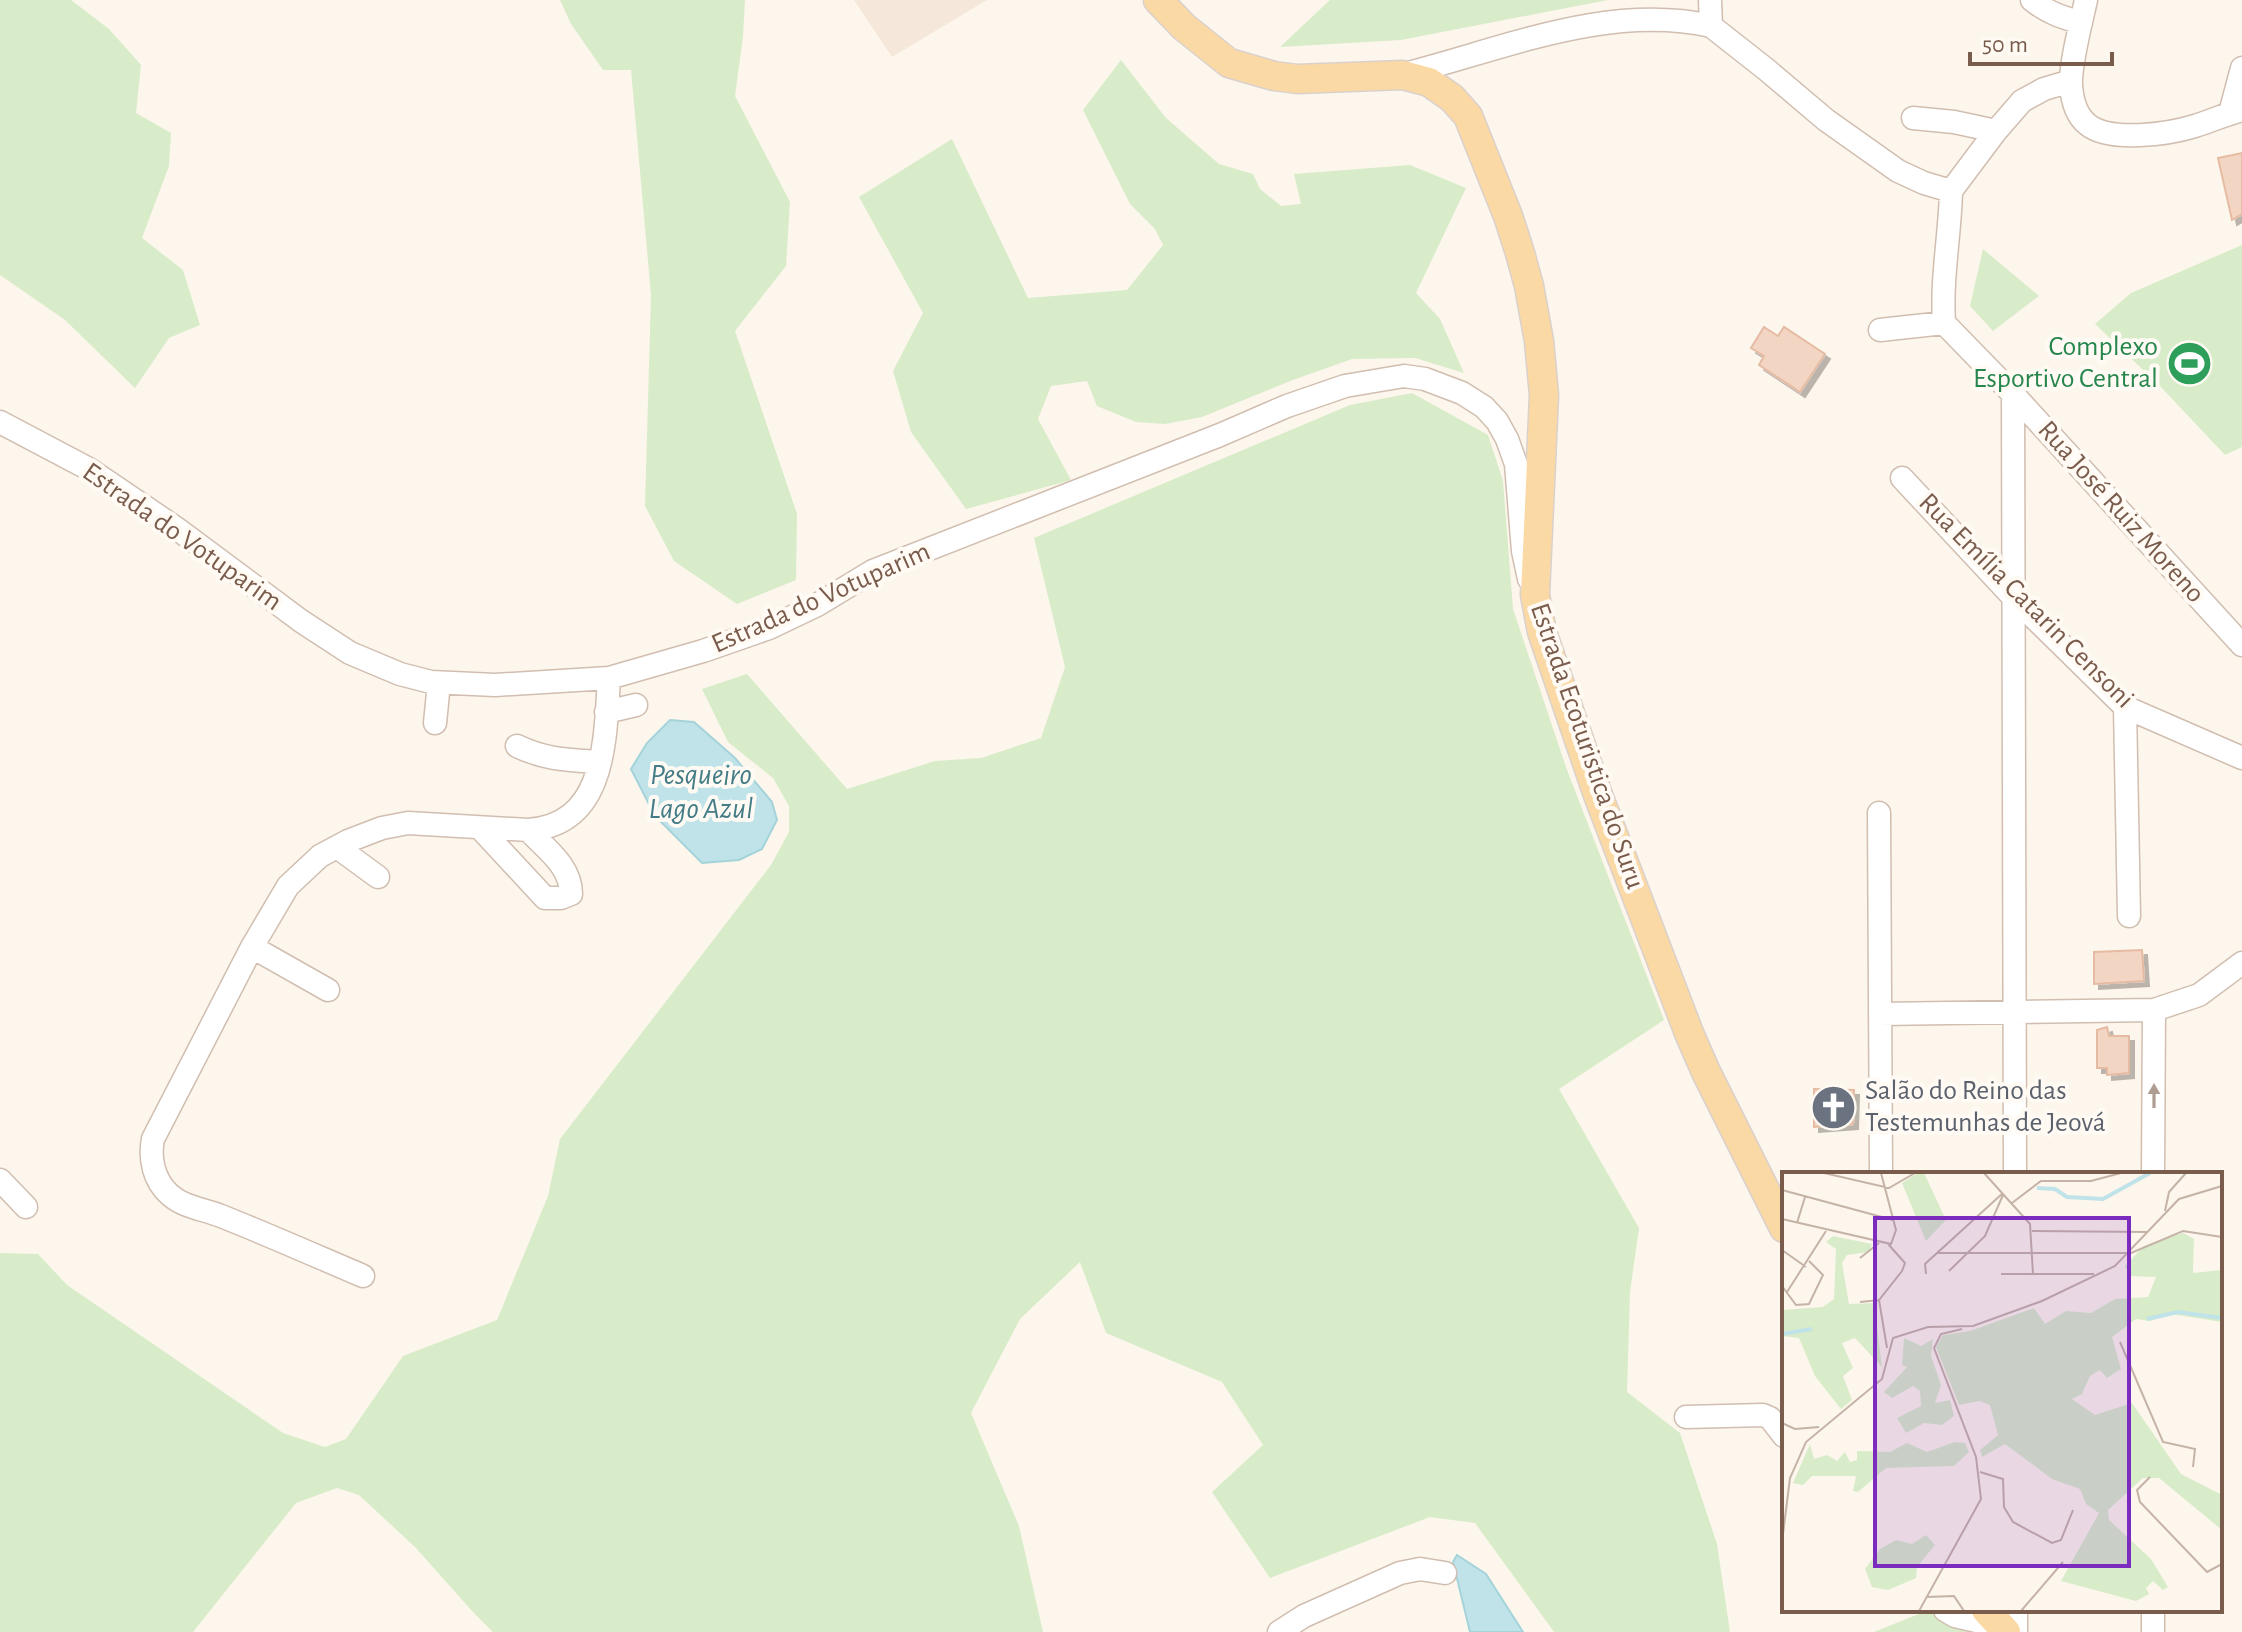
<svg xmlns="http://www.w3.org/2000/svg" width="2242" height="1632" viewBox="0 0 2242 1632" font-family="'Alegreya Sans',sans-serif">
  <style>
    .residential { fill: #f5e8da }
    .green { fill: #d8ecc9 }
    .water { fill: #bfe3e8; stroke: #a5d3da; stroke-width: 2 }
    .building { fill: #f3d5c3; stroke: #e6bba3; stroke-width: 2; filter: url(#shadow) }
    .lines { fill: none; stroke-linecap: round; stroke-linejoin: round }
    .minor-casing { stroke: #d1beb0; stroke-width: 25 }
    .major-casing { stroke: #dad1cd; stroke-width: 31 }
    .minor { stroke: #fff; stroke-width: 22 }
    .major { stroke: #fbd9a5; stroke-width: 28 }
    .oneway { fill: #af9d94 }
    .labels { text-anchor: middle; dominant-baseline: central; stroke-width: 8; stroke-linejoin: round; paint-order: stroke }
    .leisure-label { font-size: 28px; fill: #27864d; stroke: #fffaf3; text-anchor: end }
    .street-label { font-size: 28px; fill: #7a5c4d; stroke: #fffaf3 }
    .worship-label { font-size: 28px; fill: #5b616d; stroke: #fffaf3; text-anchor: start }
    .water-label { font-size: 30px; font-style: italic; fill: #437c86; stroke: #fffaf3 }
    .inset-river { fill: none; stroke: #bfe3e8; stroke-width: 4 }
    .inset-road { fill: none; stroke: #c5b3a7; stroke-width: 2 }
    .view { fill: #7b2cbf; fill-opacity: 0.15; stroke: #7b2cbf; stroke-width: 4 }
    .inset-edge { fill: none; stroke: #7a5c4d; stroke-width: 4 }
  </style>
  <defs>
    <filter id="shadow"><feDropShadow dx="5" dy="5" stdDeviation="0" flood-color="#0004"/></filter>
  </defs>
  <rect width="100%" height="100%" fill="#fdf6ec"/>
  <path class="residential" d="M854 0H987L892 57Z"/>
  <path class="green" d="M0 0H71L109 29 141 65 136 113 171 133 169 166 142 238 183 270 200 325 169 338 135 388 65 320 0 275Z
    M560 0H745L743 36 735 96 790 202 786 266 735 331 797 514 796 580 737 604 674 561 645 506 651 295 631 70H603L571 24Z
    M1330 0H1608L1401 40 1280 47Z
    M1121 60 1166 118 1219 164 1253 174 1260 189 1281 206 1301 204 1294 174 1410 165 1466 188 1416 293 1440 319 1464 373 1415 358 1352 359 1293 380 1202 417 1165 424 1136 422 1097 406 1087 381 1051 386 1038 419 1071 480 966 509 911 432 893 371 923 313 859 197 952 139 1028 298 1127 290 1163 245 1155 229 1130 204 1083 110Z
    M2242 245V447L2225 455 2160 386 2095 324 2131 293Z
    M1983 249 2039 296 1993 331 1970 306Z
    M1412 393 1488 435 1503 481 1513 609 1567 770 1664 1020 1559 1089 1639 1228 1630 1292 1627 1392 1680 1433 1717 1544 1730 1632H1554L1475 1523 1430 1517 1270 1578 1212 1492 1263 1445 1222 1382 1106 1333 1080 1262 1020 1319 971 1413 1019 1526 1043 1632H493L473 1612 415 1547 359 1495 337 1488 296 1503 193 1632H0V1253L38 1254 67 1285 283 1433 325 1447 346 1439 403 1356 497 1320 548 1196 560 1139 771 865 789 832V806L773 778 728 742 702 689 747 674 847 789 935 761 981 758 1041 738 1065 667 1034 538 1350 405Z
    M1929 1610 1968 1632H1874Z"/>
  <path class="water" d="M670 720 694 722 735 758 772 802 777 820 762 849 739 860 702 863 655 816 631 769 647 743Z
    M1457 1555 1486 1574 1523 1632H1470L1453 1562Z"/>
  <path class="building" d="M2242 153V214L2232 220 2218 158Z
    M1764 327 1778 336 1784 327 1825 354 1800 392 1759 365 1764 356 1751 348Z
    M2142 950 2144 981 2094 984V952Z
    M2107 1027 2109 1036H2129V1073L2107 1075V1068H2097V1030Z
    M1814 1089 1854 1090 1853 1124 1814 1127Z"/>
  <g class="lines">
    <defs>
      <path id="minor" d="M1710 0 1711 26 1767 70 1826 120 1898 171 1924 183 1951 191 1996 131 2022 101 2044 89 2071 81
        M2032 0C2048 13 2062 17 2081 23
        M2086 0C2081 23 2070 64 2071 85 2072 99 2076 115 2087 124 2109 143 2169 134 2195 126 2211 121 2226 114 2242 110
        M1404 74C1504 49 1607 3 1711 26
        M2230 113 2242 68
        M1913 118 1954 122 1996 131
        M1944 323C1941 279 1950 235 1951 191
        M1880 330 1944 323 2013 394 2242 645
        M2013 394 2015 1174
        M0 422 89 469 176 528 301 621 350 653 400 674 431 682 495 685 609 678 703 651 769 628 817 605 873 571 1220 435 1287 406 1345 386 1404 376 1425 379 1462 393 1484 407 1497 421 1507 439 1516 464 1523 551 1529 579
        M1902 478 2014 598 2125 707 2242 758
        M2125 707 2129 916
        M606 712 636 705
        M435 723 439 683
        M517 746C546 760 568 760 600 762
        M1879 813 1881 1174
        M480 828 545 898H561L571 894C571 866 546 849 528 830
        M337 847 378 877
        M252 947 328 990
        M1880 1014 2154 1010 2199 995 2242 963
        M2153 1174 2154 1010
        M0 1180 26 1207
        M363 1276C316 1256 269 1235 221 1216 204 1209 185 1208 170 1195 154 1181 149 1159 153 1139L252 947 288 886 320 856 348 841 382 828 408 823 528 830C607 825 605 738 609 678
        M1686 1417 1763 1415 1770 1418 1784 1436
        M1945 1610 1955 1616 2002 1627
        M2016 1610V1632
        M1279 1632 1304 1616 1400 1573 1420 1569 1445 1573
        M2153 1632V1610"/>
      <path id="major" d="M1158 0 1184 27 1229 63 1274 76 1297 79 1403 75 1429 82 1452 98 1468 116 1508 216 1520 253 1529 286 1539 341 1544 395 1535 595 1542 632 1598 795 1689 1033 1706 1072 1784 1228
        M1986 1610 2006 1632"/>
    </defs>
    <use href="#minor" class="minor-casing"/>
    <use href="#major" class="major-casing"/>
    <use href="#minor" class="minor"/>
    <use href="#major" class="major"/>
  </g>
  <defs><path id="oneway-solid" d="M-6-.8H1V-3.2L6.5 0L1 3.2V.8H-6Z" transform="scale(2)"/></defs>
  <use class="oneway" href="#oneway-solid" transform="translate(2154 1096) rotate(-90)"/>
  <defs>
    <symbol id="stadium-disc" viewBox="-11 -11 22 22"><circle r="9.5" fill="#2e9e5b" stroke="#fffaf3"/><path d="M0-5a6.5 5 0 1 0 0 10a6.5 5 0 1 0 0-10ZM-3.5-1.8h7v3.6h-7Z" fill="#fff"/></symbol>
    <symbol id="church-disc" viewBox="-11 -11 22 22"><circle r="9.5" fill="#6b7280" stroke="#fffaf3"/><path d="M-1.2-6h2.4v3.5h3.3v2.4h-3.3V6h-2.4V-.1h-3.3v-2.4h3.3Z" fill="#fff"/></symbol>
  </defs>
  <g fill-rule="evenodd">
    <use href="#stadium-disc" x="2164" y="338" width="51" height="51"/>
    <use href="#church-disc" x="1808" y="1082" width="51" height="51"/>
  </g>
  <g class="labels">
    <g class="leisure-label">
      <text x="2158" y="347">Complexo<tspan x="2158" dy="32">Esportivo Central</tspan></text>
    </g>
    <g class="street-label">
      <text transform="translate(2121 512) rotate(48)">Rua José Ruiz Moreno</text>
      <text transform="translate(182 537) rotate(35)">Estrada do Votuparim</text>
      <text transform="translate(821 598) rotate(-24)">Estrada do Votuparim</text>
      <text transform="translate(2026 601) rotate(45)">Rua Emília Catarin Censoni</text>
      <text transform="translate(1587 746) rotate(71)">Estrada Ecoturistica do Suru</text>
    </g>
    <g class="worship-label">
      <text x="1865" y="1091">Salão do Reino das<tspan x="1865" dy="32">Testemunhas de Jeová</tspan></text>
    </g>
    <g class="water-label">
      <text x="701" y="775">Pesqueiro<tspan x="701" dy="34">Lago Azul</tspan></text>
    </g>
  </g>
  <g transform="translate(1782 1172)">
    <rect width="440" height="440" fill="#fdf6ec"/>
    <path d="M136 1H142L164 48 144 69 120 11ZM401 61 412 67 411 101 440 98V150L389 142 368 149 354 147 330 165 339 197 325 206 318 198 308 204 300 222 290 227 313 243 350 231 399 302 440 323V358L377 306H361L326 338 327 348 369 387 386 415 381 418 371 409 364 416 367 422 354 429 279 409 317 341 304 332 298 317 270 307 223 272 200 285 198 278 216 263 208 233 197 229 177 233 154 175 161 163 188 159 252 136 263 152 284 139 309 141 333 127 366 125 374 105 348 104 343 94 362 74ZM51 64 90 72 87 80 65 83 60 91 67 132 92 131 100 195 73 166 60 171 71 196 61 204 70 228 59 237 33 204 17 166 0 164V138L41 135 52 127 54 77 44 70ZM122 166 139 174 151 167 149 184 159 213 153 231 168 228 172 244 160 253 142 251 124 261 115 246 139 234 138 219 131 214 110 226 102 220 125 195 120 193ZM173 270 183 271 187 280 172 294 104 296 76 320 71 319 74 304H30L21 313 11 311 28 272 32 287 45 283 55 289 63 280 68 290 75 288V279L108 280 125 271 145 280ZM144 363 153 373 135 395 134 406 106 418 90 415 83 397 98 377 114 368 130 372Z" fill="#d8ecc9"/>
    <path class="inset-river" d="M255 16 273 17 285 25 321 27 368 1M365 147 396 140 440 146M0 162 30 157"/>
    <path class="inset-road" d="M42 1 107 16 133 1M202 1 248 52 251 102M0 18 111 48M230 31 259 9H309L339 1M383 39 387 20 404 1M0 47 109 72 114 58 99 1M15 51 23 25M250 59 365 60M0 78 24 95M154 81H349L401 59 440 65M78 86 97 71M167 99 203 64 221 23M144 102 143 92 221 21M219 102H312M0 114 14 133 27 132 41 103 27 89M5 120 44 59M97 128 105 176M78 130 97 128 120 99 123 91 106 72M338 170 381 270 413 277 411 295M0 251 13 257 37 255M198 300 221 307 222 335 231 350 270 371 279 368 291 338M368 305 355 318 358 330 425 400 440 392M0 370 8 306 24 270 100 207 111 166 146 155 191 154 260 129 333 94 397 27 440 14M144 425 172 424 182 439M137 439 199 327 194 285 152 176 159 162 180 157M239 439 281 390"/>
    <path class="view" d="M93 46H347V394H93Z"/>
    <rect width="440" height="440" class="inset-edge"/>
  </g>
  <path d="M1970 52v12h142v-12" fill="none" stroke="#7a5c4d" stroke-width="4"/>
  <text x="1982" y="52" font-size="24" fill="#7a5c4d" stroke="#fffaf3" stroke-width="6" paint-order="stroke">50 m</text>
</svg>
